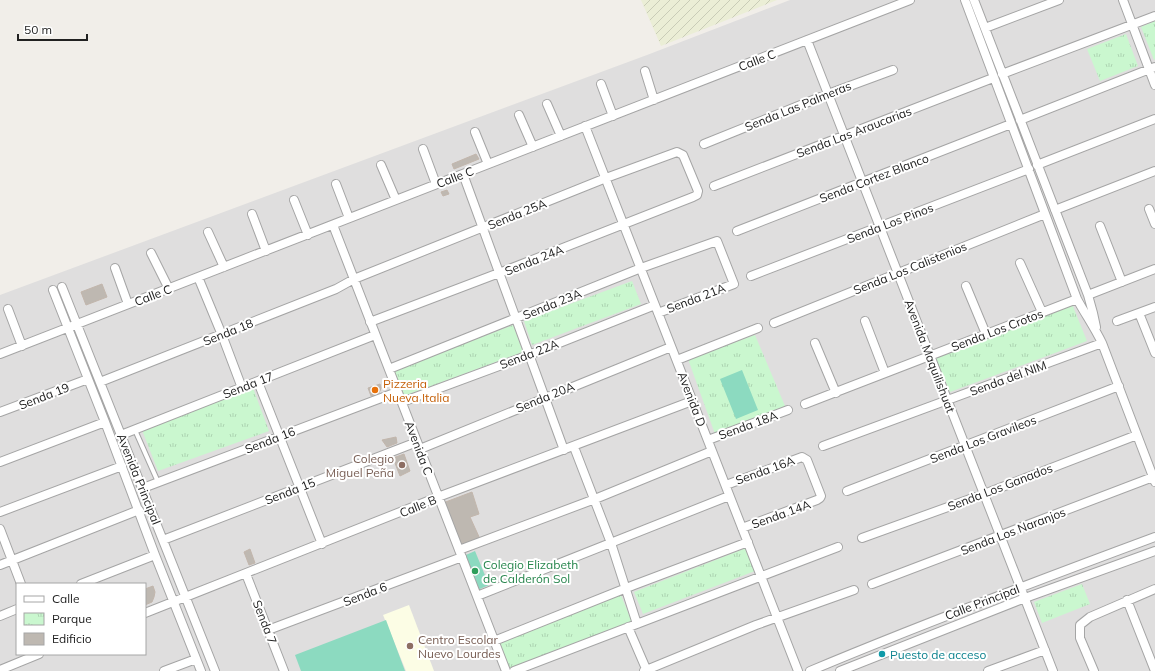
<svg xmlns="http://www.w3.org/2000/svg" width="1155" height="671" viewBox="0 0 1155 671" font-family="Mulish,sans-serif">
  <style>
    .residential { fill: #dfdede; fill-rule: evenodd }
    .education { fill: #fcfde5 }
    .farmland { fill: url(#farmland-furrows) }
    .park { fill: url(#park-tufts) }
    .pitch { fill: #8cdac0 }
    .building { fill: #beb8b1; stroke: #c2b6ac }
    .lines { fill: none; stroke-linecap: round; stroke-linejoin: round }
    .lane-casing { stroke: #a5a5a5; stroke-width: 6 }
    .street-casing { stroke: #a5a5a5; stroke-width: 10 }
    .lane { stroke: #fff; stroke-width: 4 }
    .street { stroke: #fff; stroke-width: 8 }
    .food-dot { fill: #e8710a; stroke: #fff; stroke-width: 1.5 }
    .education-dot { fill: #8d6e63; stroke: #fff; stroke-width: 1.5 }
    .leisure-dot { fill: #2e9e5b; stroke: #fff; stroke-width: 1.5 }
    .culture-dot { fill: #0f9aa8; stroke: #fff; stroke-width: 1.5 }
    .labels { text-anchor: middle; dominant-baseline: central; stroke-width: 4; stroke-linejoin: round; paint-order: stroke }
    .street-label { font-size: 12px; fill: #212121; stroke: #fff }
    .food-label { font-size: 12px; fill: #c56008; stroke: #fff; text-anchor: start }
    .education-label { font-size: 12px; fill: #785e54; stroke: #fff; text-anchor: end }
    .leisure-label { font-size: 12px; fill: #27864d; stroke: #fff; text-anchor: start }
    .culture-label { font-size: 12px; fill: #0d838f; stroke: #fff; text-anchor: start }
  </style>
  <defs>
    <pattern id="farmland-furrows" width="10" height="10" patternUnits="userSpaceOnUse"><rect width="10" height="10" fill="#ebeed6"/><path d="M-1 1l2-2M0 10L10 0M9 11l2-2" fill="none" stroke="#c9ccb7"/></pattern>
    <pattern id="park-tufts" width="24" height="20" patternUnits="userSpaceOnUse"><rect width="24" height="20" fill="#caf7cf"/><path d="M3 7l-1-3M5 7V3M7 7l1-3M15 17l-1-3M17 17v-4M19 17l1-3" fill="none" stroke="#add3b1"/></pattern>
  </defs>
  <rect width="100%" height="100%" fill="#f1eee9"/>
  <path class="residential" d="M790 0H1155V671H0V295L647 55ZM17 584H145V654H17Z"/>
  <path class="education" d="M409 605 434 671H406L383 615Z"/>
  <path class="farmland" d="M641 0H777L661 46Z"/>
  <path class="park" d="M1155 21V59L1154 60 1141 27Z
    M1126 34 1138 66 1100 81 1087 49Z
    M632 281 641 304 532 345 524 321Z
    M1072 304 1087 341 950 392 935 357Z
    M513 325 523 352 404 396 394 370Z
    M755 335 785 406 715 434 688 359Z
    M253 388 269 431 158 471 142 430Z
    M746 548 755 571 643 614 634 592Z
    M1082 584 1090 604 1042 623 1034 602Z
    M620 593 632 622 509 670 498 642Z"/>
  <path class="pitch" d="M742 370 758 410 736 419 720 379Z
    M475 551 489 585 473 592 461 557Z
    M386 620 405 671H301L295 655Z"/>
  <path class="building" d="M476 154 479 159 454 169 452 164Z
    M447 190 449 194 443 196 441 192Z
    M102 284 107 297 86 305 81 292Z
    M380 384 381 388 380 391 378 394 371 396 368 388Z
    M396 437 397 443 387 447 382 440Z
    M404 454 410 471 400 476 393 458Z
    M472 492 479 514 470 517 480 539 459 546 443 503Z
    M250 549 255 563 249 565 244 552Z
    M153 586 155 592 154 597 152 602 145 605V589Z"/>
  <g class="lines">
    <defs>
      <path id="lane" d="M135 430 158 482"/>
      <path id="street" d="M965 0 1077 299C1085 314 1095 328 1102 343L1155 482
        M974 0 1088 295 1093 313 1096 327
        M1123 0 1155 85
        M985 28 1059 0
        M807 40 1053 671
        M645 71 654 100
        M1002 74 1155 16
        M601 84 613 116
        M547 104 561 136
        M519 115 533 147
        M1020 120 1155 67
        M585 126 798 671
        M475 132 488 164
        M704 144 828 94 893 70
        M423 149 436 184
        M381 165 396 200
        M1037 165 1155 119
        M463 174 564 450
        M336 184 349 218
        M714 186 993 78
        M294 200 308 235
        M1149 209 1155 224
        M1055 210 1155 171
        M252 214 266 251
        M333 225 506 671
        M1100 226 1122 282
        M737 231 1011 124
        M208 232 224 267
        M151 253 169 289
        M1020 263 1042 312
        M115 268 128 304
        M751 276 1029 169
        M198 277 222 335 242 388
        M966 286 986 334
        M62 287 215 671
        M53 290 105 422 155 555 201 671
        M1088 295 1155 269
        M8 309 22 346
        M1139 313 1155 353
        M865 321 885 373
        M1117 321 1155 307
        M774 323 1045 214
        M815 343 836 393
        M0 354 910 0
        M677 360 758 328
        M389 369 641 268 717 241 734 284 658 313
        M100 382 336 289 354 279 606 178 677 152 683 155 698 191 697 195 693 197 499 273 370 322
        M258 382 322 544
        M402 402 529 355 655 305
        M805 404 1077 299
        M0 412 88 379
        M121 435 375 335
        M708 440 788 410
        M823 446 1102 343
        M574 447 611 543 637 624
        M420 449 671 347
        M0 462 105 422
        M726 485 802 457 807 460 821 496 820 498 817 500 742 528
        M143 488 397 392
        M847 491 1119 386
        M0 512 122 466
        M0 529 21 584
        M862 538 984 494 1137 435
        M163 540 417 442
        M459 550 595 499 712 451
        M0 565 139 510
        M246 574 284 671
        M81 584 155 555
        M872 584 1153 477
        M477 596 729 496
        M1127 600 1155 671
        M145 613 438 497 692 401
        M0 616 17 609
        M628 627 647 671
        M268 630 462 557
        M494 641 634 585 748 542
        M0 670 39 654
        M164 671 196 659
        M514 671 838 547
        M644 671 756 625 854 590
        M810 671C924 623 1039 580 1155 537
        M840 671 1025 598 1155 551
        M988 671 1045 650
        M1094 671 1080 638V625L1090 617 1155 589"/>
    </defs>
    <use href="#lane" class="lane-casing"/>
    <use href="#street" class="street-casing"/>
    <use href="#lane" class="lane"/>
    <use href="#street" class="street"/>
  </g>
  <circle class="food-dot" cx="375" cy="390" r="4"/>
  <g class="education-dot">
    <circle cx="402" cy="465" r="4"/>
    <circle cx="410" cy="646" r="4"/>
  </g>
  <circle class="leisure-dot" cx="475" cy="571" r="4"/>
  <circle class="culture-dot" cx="882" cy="654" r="4"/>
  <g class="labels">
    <g class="street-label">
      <text transform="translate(757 60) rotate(-21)">Calle C</text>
      <text transform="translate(798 106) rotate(-22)">Senda Las Palmeras</text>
      <text transform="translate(854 132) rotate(-21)">Senda Las Araucarias</text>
      <text transform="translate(455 177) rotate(-21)">Calle C</text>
      <text transform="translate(874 178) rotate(-21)">Senda Cortez Blanco</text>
      <text transform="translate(517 214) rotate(-22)">Senda 25A</text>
      <text transform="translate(890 223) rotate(-21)">Senda Los Pinos</text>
      <text transform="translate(534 260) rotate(-22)">Senda 24A</text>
      <text transform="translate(910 268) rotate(-22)">Senda Los Calistenios</text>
      <text transform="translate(153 295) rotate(-21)">Calle C</text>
      <text transform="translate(696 298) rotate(-21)">Senda 21A</text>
      <text transform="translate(552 304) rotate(-22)">Senda 23A</text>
      <text transform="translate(997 330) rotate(-21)">Senda Los Crotos</text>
      <text transform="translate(228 332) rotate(-22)">Senda 18</text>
      <text transform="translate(529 354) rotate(-21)">Senda 22A</text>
      <text transform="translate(930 356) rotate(69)">Avenida Maquilishuat</text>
      <text transform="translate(1008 378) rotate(-20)">Senda del NIM</text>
      <text transform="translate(248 385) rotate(-21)">Senda 17</text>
      <text transform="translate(44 396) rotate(-21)">Senda 19</text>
      <text transform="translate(545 397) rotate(-22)">Senda 20A</text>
      <text transform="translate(692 399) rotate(69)">Avenida D</text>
      <text transform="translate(748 425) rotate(-20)">Senda 18A</text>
      <text transform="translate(983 439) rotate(-21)">Senda Los Gravileos</text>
      <text transform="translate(270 440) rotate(-21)">Senda 16</text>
      <text transform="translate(419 448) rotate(69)">Avenida C</text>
      <text transform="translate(765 470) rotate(-20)">Senda 16A</text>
      <text transform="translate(139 479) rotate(68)">Avenida Principal</text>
      <text transform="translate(1000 487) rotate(-21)">Senda Los Ganados</text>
      <text transform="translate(290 491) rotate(-21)">Senda 15</text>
      <text transform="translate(418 506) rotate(-22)">Calle B</text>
      <text transform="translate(781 514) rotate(-20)">Senda 14A</text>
      <text transform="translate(1013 531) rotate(-21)">Senda Los Naranjos</text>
      <text transform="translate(365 594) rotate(-21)">Senda 6</text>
      <text transform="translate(982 602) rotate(-21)">Calle Principal</text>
      <text transform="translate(265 622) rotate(69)">Senda 7</text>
    </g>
    <g class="food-label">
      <text x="383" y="383">Pizzeria<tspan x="383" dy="14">Nueva Italia</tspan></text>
    </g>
    <g class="education-label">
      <text x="394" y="458">Colegio<tspan x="394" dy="14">Miguel Peña</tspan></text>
      <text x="418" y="639" text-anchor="start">Centro Escolar<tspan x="418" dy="14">Nuevo Lourdes</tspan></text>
    </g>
    <g class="leisure-label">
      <text x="483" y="564">Colegio Elizabeth<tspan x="483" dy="14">de Calderón Sol</tspan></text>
    </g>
    <g class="culture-label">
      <text x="890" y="654">Puesto de acceso</text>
    </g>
  </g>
  <rect x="16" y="583" width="130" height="72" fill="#ffffff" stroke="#a6a6a6"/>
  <rect x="24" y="596" width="20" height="6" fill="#ffffff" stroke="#a6a6a6"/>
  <text x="52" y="603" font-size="12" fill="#212121">Calle</text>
  <rect x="24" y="613" width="20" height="12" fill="url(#park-tufts)" stroke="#a6a6a6"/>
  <text x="52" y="623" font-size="12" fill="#212121">Parque</text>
  <rect x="24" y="633" width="20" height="12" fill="#beb8b1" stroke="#a6a6a6"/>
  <text x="52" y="643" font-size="12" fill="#212121">Edificio</text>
  <path d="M18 34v6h69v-6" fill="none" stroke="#212121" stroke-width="2"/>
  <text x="24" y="34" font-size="12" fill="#212121" stroke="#ffffff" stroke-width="3" paint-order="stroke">50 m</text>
</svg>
